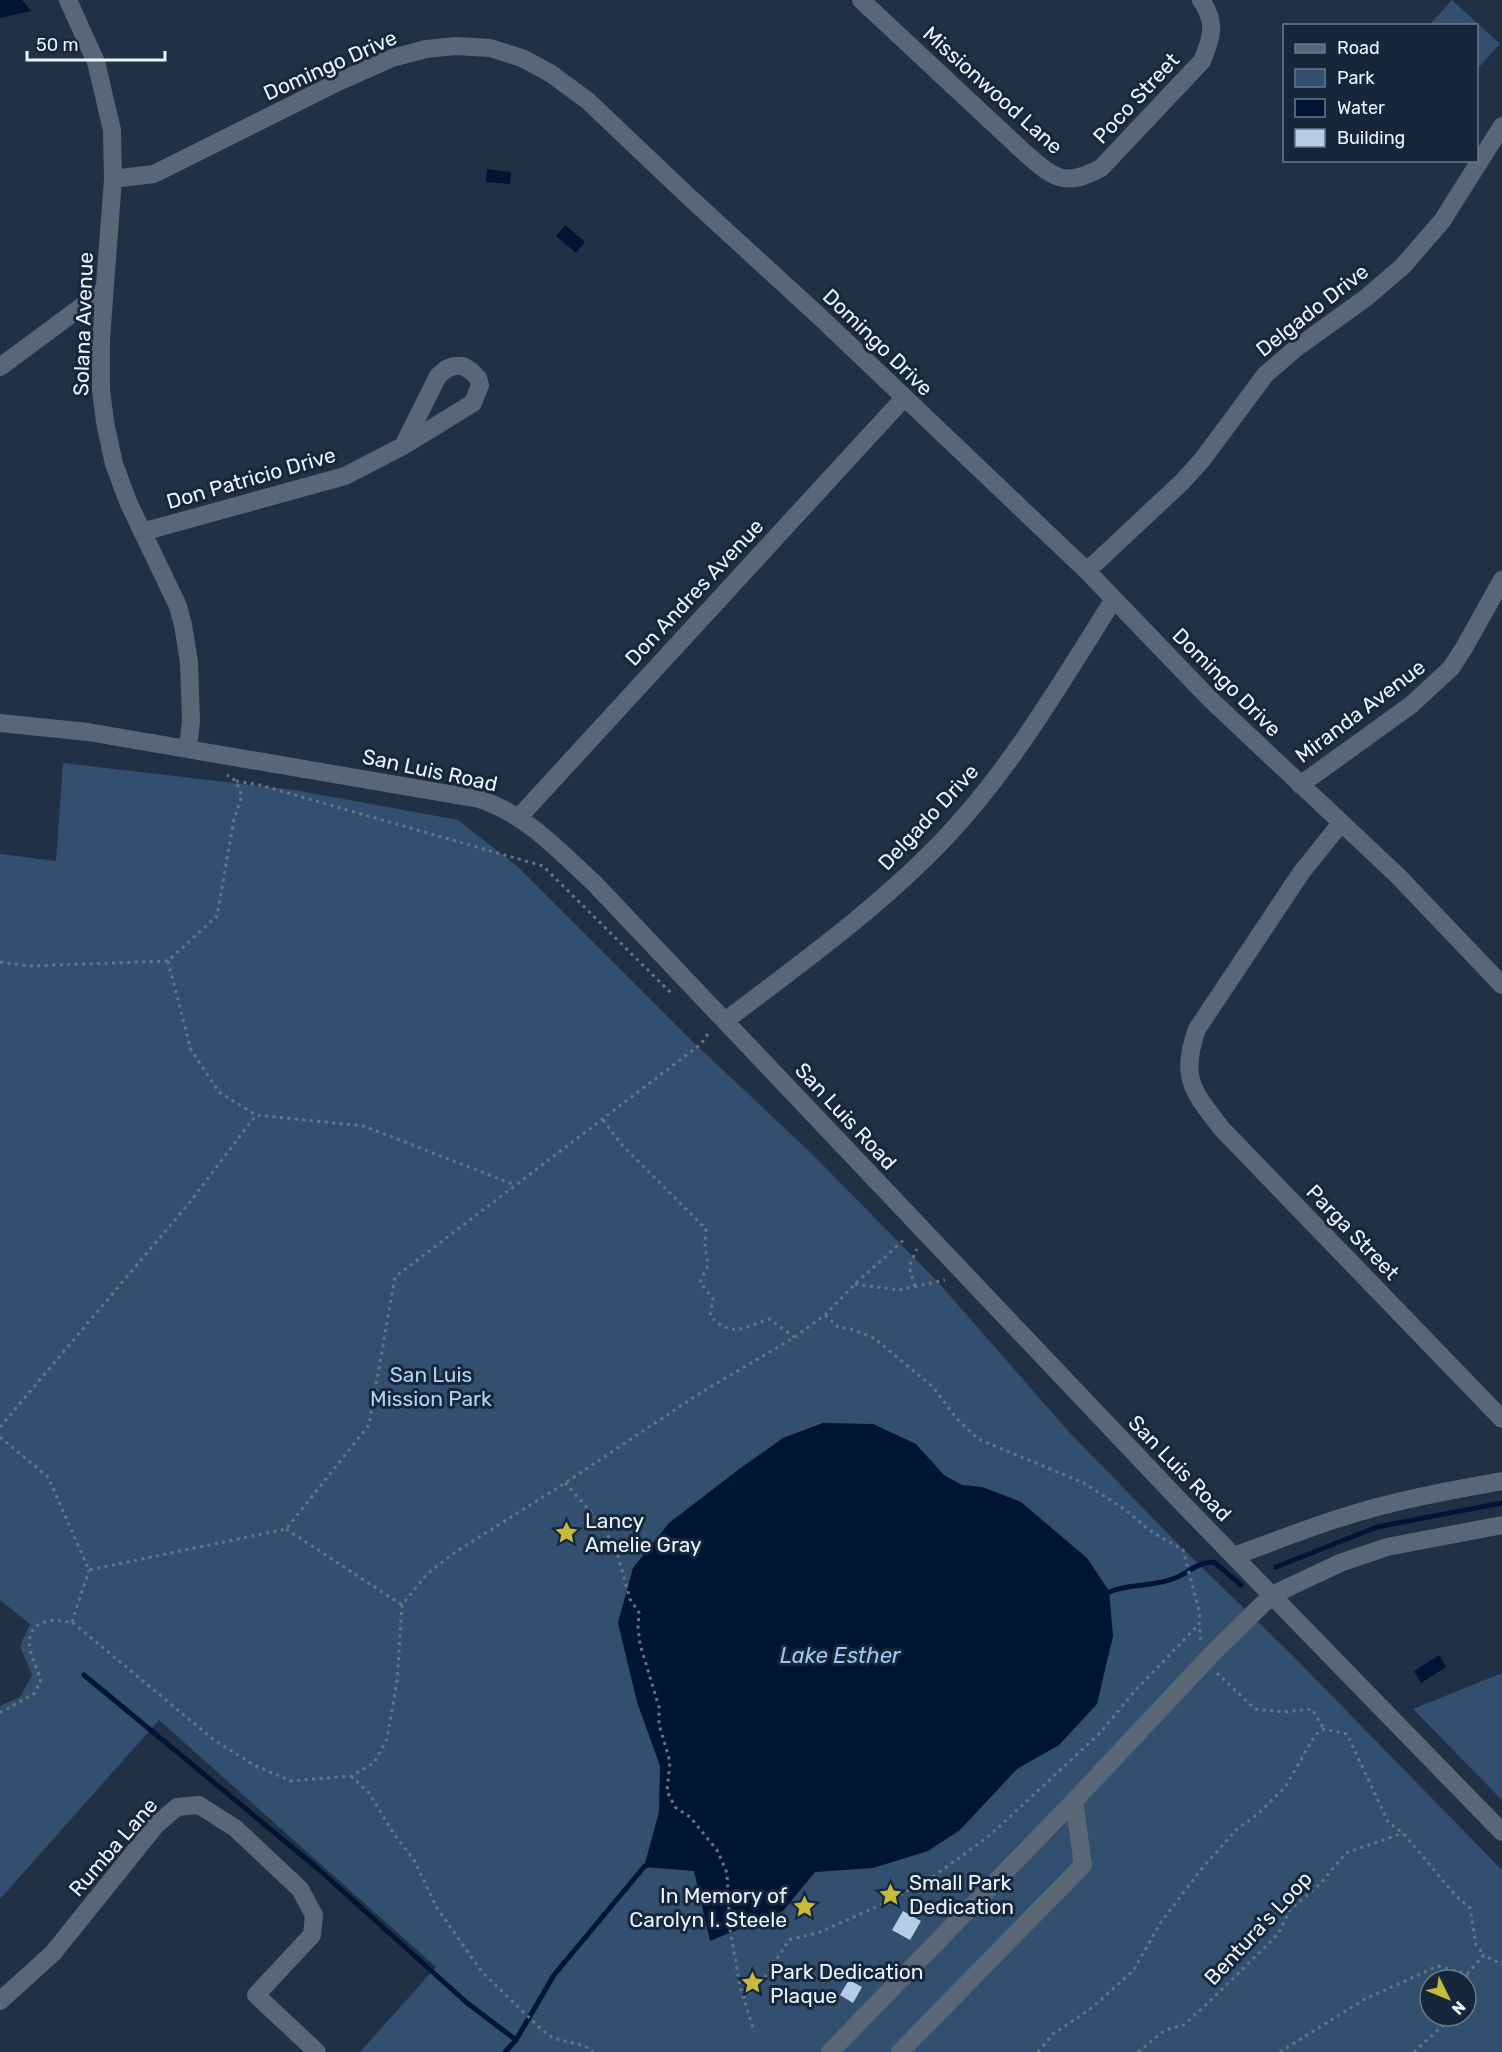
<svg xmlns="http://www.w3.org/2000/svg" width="1502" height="2052" viewBox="0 0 1502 2052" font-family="Rubik,sans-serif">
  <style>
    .green { fill: #324f6f; fill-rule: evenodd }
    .water { fill: #001533 }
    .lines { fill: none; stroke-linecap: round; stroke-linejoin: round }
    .stream { stroke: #001533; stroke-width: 5 }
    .building { fill: #b6cde7 }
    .path { stroke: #667485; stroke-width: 3; stroke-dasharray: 3 4.5; stroke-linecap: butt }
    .minor { stroke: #596676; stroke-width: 18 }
    .labels { text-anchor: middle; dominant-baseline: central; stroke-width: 6; stroke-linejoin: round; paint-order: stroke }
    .street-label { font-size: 21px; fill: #eaf4fe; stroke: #16273b }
    .park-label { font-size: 21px; fill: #b4d2f5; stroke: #16273b }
    .poi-label { font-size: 21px; fill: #eaf4fe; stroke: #16273b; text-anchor: start }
    .water-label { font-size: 22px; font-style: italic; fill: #a0c7f5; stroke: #16273b }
  </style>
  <rect width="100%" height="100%" fill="#203146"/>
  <path class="green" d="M1452 0 1500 44 1479 67 1476 65V26H1433L1431 23Z
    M63 763 295 790 458 820 518 867 694 1043 811 1153 938 1282 1069 1432 1187 1553 1293 1656 1502 1870V2052H360L436 1967 159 1720 0 1899V1706L20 1697 32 1675 20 1646 30 1624 0 1600V854L56 861ZM1430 1980H1466V2016H1430Z
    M1502 1673V1800L1413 1709Z"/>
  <path class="water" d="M0 0H22L31 11 0 18Z
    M487 169 511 172 510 184 486 182Z
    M565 225 585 242 576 253 556 236Z
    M823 1423 873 1424 916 1444 944 1475 962 1485 982 1487 1021 1502 1087 1558 1109 1591 1113 1636 1097 1704 1059 1745 1017 1769 960 1830 928 1851 873 1868 815 1872 783 1911 710 1941 694 1871 644 1867 659 1812 660 1766 637 1702 618 1623 633 1568 669 1523 738 1470 783 1438Z
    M1439 1655 1446 1667 1421 1683 1414 1671Z"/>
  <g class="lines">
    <path class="stream" d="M1276 1567 1377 1527 1502 1503
      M1105 1594C1126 1583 1156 1587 1175 1578 1192 1571 1195 1563 1214 1562L1241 1585
      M84 1675 316 1867 466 2002 516 2040
      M505 2052 516 2040 554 1975 644 1867 649 1864"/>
  </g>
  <path class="building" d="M903 1911 921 1921 910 1940 892 1930Z
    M849 1980 862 1987 853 2003 840 1995Z"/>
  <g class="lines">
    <path class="path" d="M236 781 260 785 543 866 673 995
      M168 961 191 1050 219 1092 256 1115 364 1126 515 1185
      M0 962 29 966 168 961 217 916 234 819 242 796 236 781 227 775
      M603 1120 622 1145 706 1229 705 1246 708 1265 700 1282 713 1299 710 1316C731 1338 744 1328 769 1319L794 1337
      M855 1284 899 1290 945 1280
      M915 1286 909 1267 917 1249
      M825 1315 838 1327 851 1329 874 1338 933 1387 957 1419 978 1439 1084 1483 1127 1511 1149 1530 1183 1550 1200 1614 1199 1624 1201 1641
      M0 1427 190 1202 256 1115
      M0 1437 48 1477 89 1570 286 1529 369 1425 395 1277 701 1044 709 1032
      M565 1483 598 1520 616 1549 630 1599 639 1613 638 1627 640 1644 659 1707V1724L670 1762 667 1791 675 1807 690 1817 717 1850 727 1873 730 1930 740 1986 754 2032
      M286 1529 402 1605
      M72 1622 89 1570
      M1217 1673 1255 1709 1284 1712 1312 1709 1324 1729
      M0 1713 35 1693 41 1679C33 1660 16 1628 49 1621 56 1619 65 1622 72 1622L214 1740 254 1765 291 1781 351 1776 374 1763 387 1739 397 1681 402 1605 427 1574 454 1553 565 1483 697 1395 795 1337 825 1315 855 1284 906 1238
      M351 1776 369 1793 394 1834 414 1860 437 1908 482 1972 541 2029 553 2038 585 2046 593 2052
      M1467 1974 1484 1955 1502 1965
      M1466 1985 1467 1974
      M743 1998 763 1980 789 1940 820 1932 885 1903 930 1879 989 1836 1100 1733 1134 1692 1199 1624
      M1038 2052 1053 2034 1089 2010 1133 1971 1161 1922 1203 1867 1237 1829 1258 1814 1286 1786 1315 1735 1324 1729 1347 1734 1388 1822 1403 1833 1455 1895 1470 1908 1476 1945 1484 1955
      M1138 2052 1165 2030 1184 2025 1208 2003 1278 1934 1290 1910 1319 1885 1346 1853 1403 1833
      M1280 2052 1365 1999 1438 1966 1467 1974
      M1414 2052 1453 2016"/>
    <path class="minor" d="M68 0 96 62 112 130 113 179 101 339V390L105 422 114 464 129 504 178 606 183 625 189 662 191 721 188 748
      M861 0 1025 153C1054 178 1064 188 1101 168L1202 61C1212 37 1217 23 1201 0
      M113 179 154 174 338 82 392 58 426 49 456 46 490 48 522 58 550 73 588 101 688 196 820 317 1087 571 1210 699 1398 876 1502 985
      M0 367 104 290
      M142 532 345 476 403 446 473 403 480 385 478 378 471 371 463 366H454L446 369 438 376 403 446
      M1087 571 1182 482 1202 460 1265 375 1295 349 1367 297 1403 266 1442 221 1502 126
      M0 723 88 732 479 799C526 814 559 851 594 883L1181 1502 1502 1832
      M1300 785 1411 705 1451 668 1464 648 1502 580
      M519 817 904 398
      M1341 823 1301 873 1197 1029C1180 1078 1192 1090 1222 1129L1502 1419
      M725 1021C801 963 880 907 946 837 1013 766 1062 681 1114 599
      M1234 1556C1268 1544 1302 1530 1337 1519 1391 1501 1446 1491 1502 1481
      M0 2001 53 1953 156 1825 177 1807 199 1805 235 1828 300 1889 314 1915 312 1935 256 1995 317 2052
      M830 2052 1074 1801 1212 1654 1272 1595 1340 1563 1387 1547 1502 1525
      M900 2052 1083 1865 1074 1801"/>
  </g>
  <defs>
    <symbol id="sight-bare" viewBox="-9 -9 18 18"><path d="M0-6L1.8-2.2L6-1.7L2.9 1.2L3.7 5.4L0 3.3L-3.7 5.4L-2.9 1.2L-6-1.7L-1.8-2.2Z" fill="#c9bb3a" stroke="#16273b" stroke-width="2.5" paint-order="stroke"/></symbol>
  </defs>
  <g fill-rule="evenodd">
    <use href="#sight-bare" x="550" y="1516" width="33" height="33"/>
    <use href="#sight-bare" x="874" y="1878" width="33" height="33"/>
    <use href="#sight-bare" x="788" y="1890" width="33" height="33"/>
    <use href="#sight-bare" x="736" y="1966" width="33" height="33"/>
  </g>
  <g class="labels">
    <g class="street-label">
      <text transform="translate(330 65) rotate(-24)">Domingo Drive</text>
      <text transform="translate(993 90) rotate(42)">Missionwood Lane</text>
      <text transform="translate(1136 98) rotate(-47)">Poco Street</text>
      <text transform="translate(1312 310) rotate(-38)">Delgado Drive</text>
      <text transform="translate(83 324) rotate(-88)">Solana Avenue</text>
      <text transform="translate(878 342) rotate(44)">Domingo Drive</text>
      <text transform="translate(251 478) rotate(-16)">Don Patricio Drive</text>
      <text transform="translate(694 592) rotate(-47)">Don Andres Avenue</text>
      <text transform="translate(1227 682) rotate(45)">Domingo Drive</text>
      <text transform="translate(1360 711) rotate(-37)">Miranda Avenue</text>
      <text transform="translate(430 770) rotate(12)">San Luis Road</text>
      <text transform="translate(928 817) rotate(-47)">Delgado Drive</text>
      <text transform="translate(846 1116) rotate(47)">San Luis Road</text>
      <text transform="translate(1353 1232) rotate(46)">Parga Street</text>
      <text transform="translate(1180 1468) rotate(46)">San Luis Road</text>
      <text transform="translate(113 1847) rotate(-49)">Rumba Lane</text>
      <text transform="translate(1258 1928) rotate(-47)">Bentura's Loop</text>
    </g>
    <g class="park-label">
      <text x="431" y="1374">San Luis<tspan x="431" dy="24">Mission Park</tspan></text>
    </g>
    <g class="poi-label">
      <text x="585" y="1520">Lancy<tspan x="585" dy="24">Amelie Gray</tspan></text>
      <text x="909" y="1882">Small Park<tspan x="909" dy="24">Dedication</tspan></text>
      <text x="787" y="1895" text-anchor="end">In Memory of<tspan x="787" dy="24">Carolyn I. Steele</tspan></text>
      <text x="770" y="1971">Park Dedication<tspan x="770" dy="24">Plaque</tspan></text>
    </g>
    <g class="water-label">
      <text x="840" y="1655">Lake Esther</text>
    </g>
  </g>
  <rect x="1283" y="24" width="195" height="138" fill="#16273b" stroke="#6b7989" stroke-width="1.5"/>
  <rect x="1295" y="44" width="30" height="9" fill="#596676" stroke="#6b7989" stroke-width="1.5"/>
  <text x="1337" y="54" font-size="18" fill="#eaf4fe">Road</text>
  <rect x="1295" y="69" width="30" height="18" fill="#324f6f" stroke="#6b7989" stroke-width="1.5"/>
  <text x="1337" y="84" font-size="18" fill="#eaf4fe">Park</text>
  <rect x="1295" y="99" width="30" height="18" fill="#001533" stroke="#6b7989" stroke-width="1.5"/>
  <text x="1337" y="114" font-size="18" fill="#eaf4fe">Water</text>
  <rect x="1295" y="129" width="30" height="18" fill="#b6cde7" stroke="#6b7989" stroke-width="1.5"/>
  <text x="1337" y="144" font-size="18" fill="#eaf4fe">Building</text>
  <g transform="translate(1448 1998) rotate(133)"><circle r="28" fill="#16273b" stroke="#6b7989" stroke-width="1.5"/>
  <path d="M0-4.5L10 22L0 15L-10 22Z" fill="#c9bb3a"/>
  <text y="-9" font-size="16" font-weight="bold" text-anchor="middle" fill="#eaf4fe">N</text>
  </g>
  <path d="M27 51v9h138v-9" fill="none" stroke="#eaf4fe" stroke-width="3"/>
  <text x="36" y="51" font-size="18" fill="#eaf4fe" stroke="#16273b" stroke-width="4.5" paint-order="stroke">50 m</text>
</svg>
